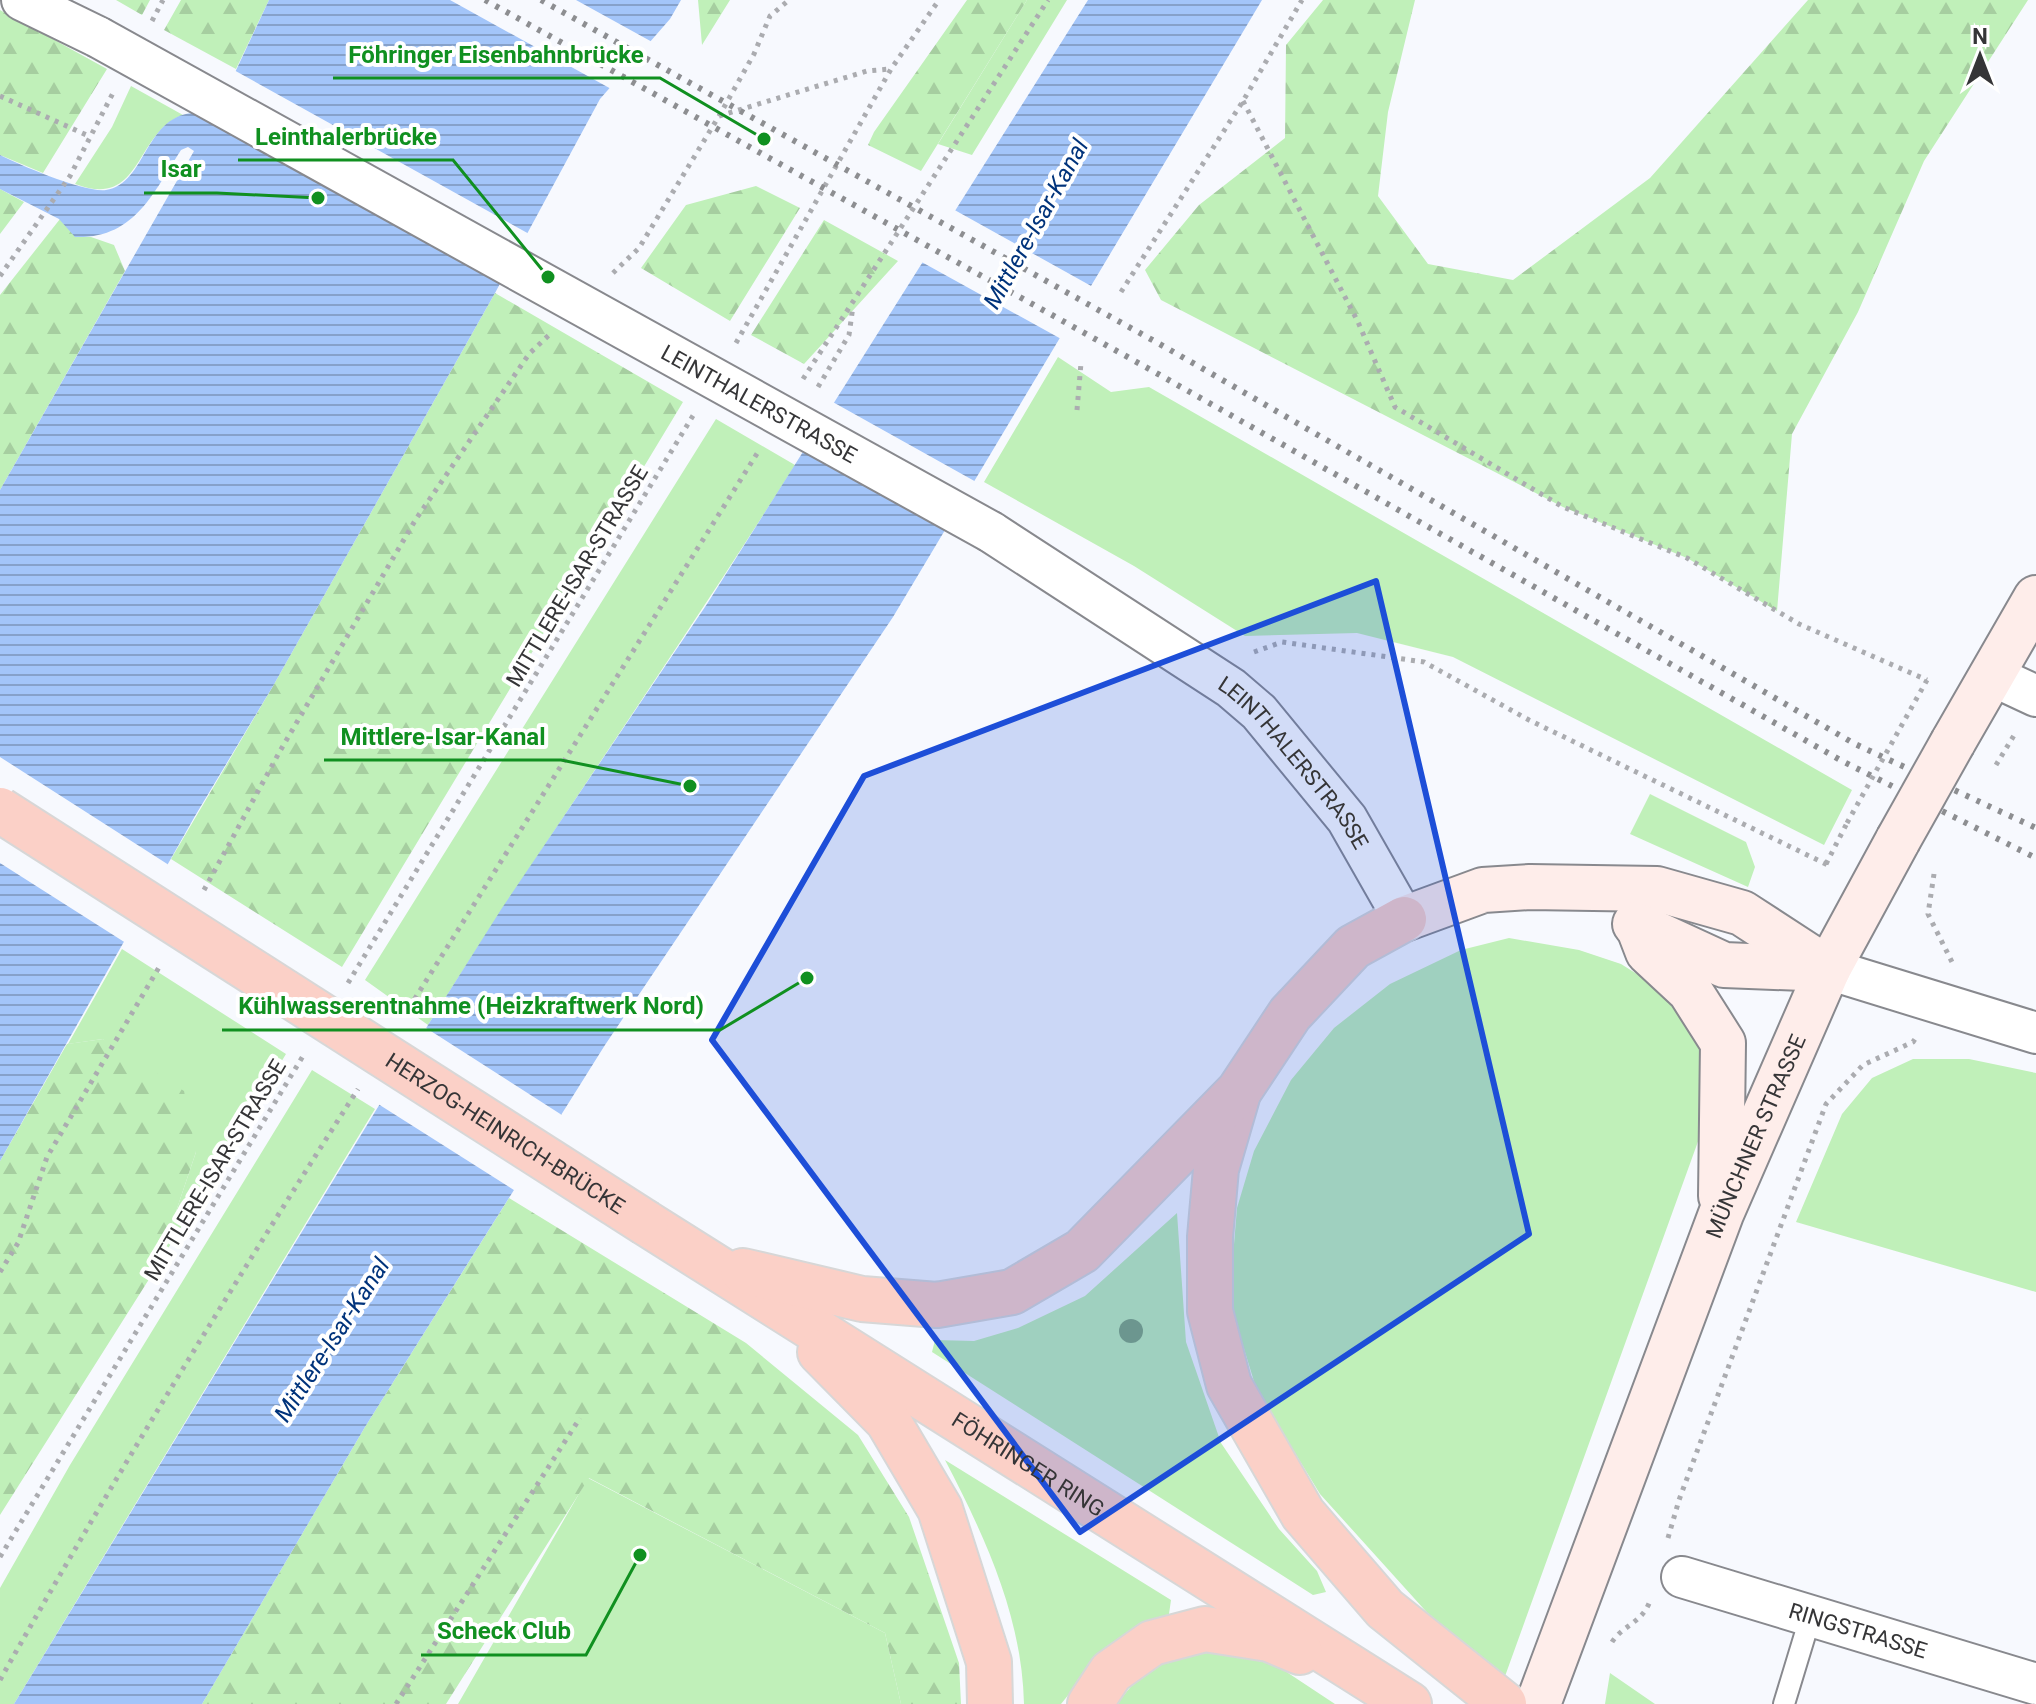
<svg xmlns="http://www.w3.org/2000/svg" width="2036" height="1704" viewBox="0 0 2036 1704" font-family="Roboto,sans-serif">
  <style>
    .green { fill: #c0f0b9 }
    .forest { fill: url(#forest-firs) }
    .water { fill: url(#water-rules) }
    .pier { fill: #f7f9fe }
    .lines { fill: none; stroke-linecap: round; stroke-linejoin: round }
    .service-casing { stroke: #88898e; stroke-width: 24 }
    .minor-casing { stroke: #88898e; stroke-width: 44 }
    .secondary-casing { stroke: #88898e; stroke-width: 48 }
    .trunk-casing { stroke: #d7d7d7; stroke-width: 48 }
    .path { stroke: #abacb0; stroke-width: 5; stroke-dasharray: 4 6; stroke-linecap: butt }
    .service { stroke: #fff; stroke-width: 20 }
    .minor { stroke: #fff; stroke-width: 40 }
    .secondary { stroke: #feedea; stroke-width: 44 }
    .trunk { stroke: #fbd0c7; stroke-width: 44 }
    .rail { stroke: #8d8e91; stroke-width: 6; stroke-dasharray: 4 8; stroke-linecap: butt }
    .minor-bridge-casing { stroke: #88898e; stroke-width: 44; stroke-linecap: butt }
    .secondary-bridge-casing { stroke: #88898e; stroke-width: 48; stroke-linecap: butt }
    .trunk-bridge-casing { stroke: #d7d7d7; stroke-width: 48; stroke-linecap: butt }
    .path-bridge { stroke: #abacb0; stroke-width: 5; stroke-dasharray: 4 6; stroke-linecap: butt }
    .minor-bridge { stroke: #fff; stroke-width: 40 }
    .secondary-bridge { stroke: #feedea; stroke-width: 44 }
    .trunk-bridge { stroke: #fbd0c7; stroke-width: 44 }
    .tree { fill: #80a87e }
    .marked { fill: #1d4ed8; fill-opacity: 0.2; stroke: #1d4ed8; stroke-width: 6; stroke-linejoin: round }
    .labels { text-anchor: middle; dominant-baseline: central; stroke-width: 8; stroke-linejoin: round; paint-order: stroke }
    .street-label { font-size: 22px; fill: #353537; stroke: #fff }
    .water-label { font-size: 24px; font-style: italic; fill: #00337b; stroke: #fff }
    .leader { fill: none; stroke: #109020; stroke-width: 3 }
    .callout-dot { fill: #109020; stroke: #fff; stroke-width: 3 }
    .callout-label { font-size: 24px; text-anchor: middle; font-weight: bold; fill: #109020; stroke: #fff; stroke-width: 8; stroke-linejoin: round; paint-order: stroke }
  </style>
  <defs>
    <pattern id="forest-firs" width="22" height="20" patternUnits="userSpaceOnUse" patternTransform="scale(2)"><rect width="22" height="20" fill="#c0f0b9"/><path d="M5 1l3.5 6h-7zM16 11l3.5 6h-7z" fill="#a6cea0"/></pattern>
    <pattern id="water-rules" width="6" height="5" patternUnits="userSpaceOnUse" patternTransform="scale(2)"><rect width="6" height="5" fill="#a3c5f9"/><path d="M0 2.5h6" fill="none" stroke="#86a1ca"/></pattern>
  </defs>
  <rect width="100%" height="100%" fill="#f7f9fe"/>
  <path class="green" d="M1027 0H1067L972 155 938 144Z
    M131 86 183 115C134 132 143 210 75 184L112 127Z
    M1058 357 1111 392 1149 387 1852 790 1824 845 1453 657 1357 633 1245 636 1134 566 984 482Z
    M716 419 795 465C676 654 547 836 428 1025L365 980Z
    M1650 794 1746 842 1755 867 1748 887 1630 834Z
    M1509 938 1579 950 1621 964 1680 1001 1709 1056V1111L1504 1679 1432 1618 1320 1494 1257 1391 1233 1313 1232 1269 1237 1208 1254 1151 1291 1080 1334 1028 1390 984 1461 950Z
    M122 949 286 1054 158 1265 196 1152 103 1039 68 1044Z
    M1913 1059H1969L2036 1073V1292L1796 1222 1842 1114 1872 1078Z
    M312 1070 375 1109 14 1704H0V1588L70 1465Z
    M1177 1213 1186 1342 1221 1443 1279 1529 1317 1571 1326 1592 1313 1595 932 1352 935 1340 974 1341 1018 1328 1085 1296Z
    M945 1460 1171 1600 1168 1621 1094 1663 1061 1704H1024C1022 1616 985 1537 945 1460Z
    M588 1478 885 1633 901 1704H458Z
    M1218 1652 1276 1665 1335 1704H1117C1153 1658 1160 1657 1218 1652Z
    M1610 1673 1655 1704H1605Z"/>
  <path class="forest" d="M116 0H150L142 15Z
    M181 0H269L236 69 164 30Z
    M698 0H730L702 45Z
    M967 0H1027L921 171 868 145 874 132Z
    M1323 0H1415L1388 112 1378 196 1428 264 1513 280 1650 178 1808 0H2028L1924 161 1858 312 1792 434 1777 611 1687 558 1563 507 1161 300 1145 270 1199 205 1285 138 1286 45Z
    M0 10 107 69 43 173 0 155Z
    M756 186 800 208 730 321 641 268 686 205Z
    M0 189 24 202 0 234Z
    M60 219 75 236 91 237 114 245 125 271 0 490V295Z
    M824 220 898 261 804 364 751 335Z
    M495 293 683 402 342 967 171 859 273 686Z
    M103 1039 184 1091 196 1152 158 1265 0 1515V1161L67 1044Z
    M509 1198 746 1343 858 1435 909 1517 959 1663 961 1704H901L885 1633 589 1478 446 1704H202L365 1427Z"/>
  <path class="water" d="M269 0H681L670 19 600 99 495 293 273 686 195 816 0 1161V490L194 151 188 147 181 150C153 193 135 239 75 237L59 219 0 189V155C20 165 85 193 106 190 151 184 143 98 215 115Z
    M1088 0H1262L893 617 605 1045 365 1427 202 1704H14L428 1025 502 908 707 604Z"/>
  <path class="pier" d="M450 0H576L654 43 613 90Z
    M232 69 531 235 503 285 187 109 212 111Z
    M951 208 1093 287 1098 278 1100 280 1058 350 1063 340 918 260Z
    M831 401 978 483 949 532 800 450Z
    M0 757 172 867 129 945 0 863Z
    M423 1026 565 1117 517 1192 375 1102Z"/>
  <g class="lines">
    <defs>
      <path id="service" d="M1784 1704 1811 1615"/>
      <g id="minor">
        <path d="M22 0 98 37"/>
        <path id="s1" d="M991 532 1231 688 1259 712 1347 819 1404 919"/>
        <path d="M1991 675 2036 696"/>
        <path d="M1828 969 2036 1033"/>
        <path id="s2" d="M1682 1577 2036 1684"/>
      </g>
      <g id="secondary">
        <path d="M1953 742 2036 598"/>
        <path d="M1404 919 1483 890 1530 887 1657 889 1742 913 1828 969"/>
        <path d="M1635 924 1724 965 1828 969"/>
        <path d="M1638 926 1648 952 1690 991 1723 1043 1721 1196"/>
        <path id="s3" d="M1538 1704 1721 1214 1828 969 1898 840"/>
      </g>
      <g id="trunk">
        <path d="M1237 1097 1216 1169 1210 1237V1311L1229 1385 1303 1514 1385 1609 1504 1704"/>
        <path id="s4" d="M646 1223 1409 1704"/>
        <path d="M743 1271 862 1299 937 1305 1012 1292 1082 1251 1239 1091 1290 1014 1353 947 1404 919"/>
        <path d="M820 1352 888 1421 940 1509 989 1662 990 1704"/>
        <path d="M1090 1704 1111 1672 1152 1643 1205 1629 1269 1639 1300 1652"/>
      </g>
    </defs>
    <use href="#service" class="service-casing"/>
    <use href="#minor" class="minor-casing"/>
    <use href="#secondary" class="secondary-casing"/>
    <use href="#trunk" class="trunk-casing"/>
    <path class="path" d="M152 21 163 0
      M0 96 91 137
      M1243 101 1358 322 1395 407 1563 507 1687 558 1799 624 1927 680
      M719 116 867 71 890 69
      M613 273 639 248 719 116 754 54 770 16 789 0
      M0 276 70 176 113 93
      M1121 292 1243 101 1302 0
      M736 343 891 69 939 0
      M803 379 1048 0
      M818 387 849 335 853 306
      M1077 410 1081 363
      M1254 652 1282 642 1424 662 1529 720 1832 867
      M1996 765 2016 732
      M1826 864 1847 823
      M1934 874 1928 914 1952 962
      M204 890 280 751 416 519 529 354 549 335
      M348 983 694 414
      M404 1016 758 452
      M0 1272 18 1243 47 1157 161 964
      M1668 1538 1679 1500 1826 1104 1863 1065 1913 1042 1915 1039
      M0 1557 303 1056
      M1612 1642C1623 1625 1642 1623 1650 1601
      M0 1680C113 1479 234 1283 358 1089
      M396 1704 580 1418"/>
    <use href="#service" class="service"/>
    <use href="#minor" class="minor"/>
    <use href="#secondary" class="secondary"/>
    <use href="#trunk" class="trunk"/>
    <path class="rail" d="M485 0 1151 370 1842 761 2036 858
      M541 0 1165 347 1855 744 2036 828"/>
    <defs>
      <g id="minor-bridge">
        <path id="s5" d="M98 37 991 532"/>
      </g>
      <path id="secondary-bridge" d="M1898 840 1953 742"/>
      <g id="trunk-bridge">
        <path id="s6" d="M0 810 646 1223"/>
      </g>
    </defs>
    <use href="#minor-bridge" class="minor-bridge-casing"/>
    <use href="#secondary-bridge" class="secondary-bridge-casing"/>
    <use href="#trunk-bridge" class="trunk-bridge-casing"/>
    <path class="path-bridge" d="M1847 823 1927 680"/>
    <use href="#minor-bridge" class="minor-bridge"/>
    <use href="#secondary-bridge" class="secondary-bridge"/>
    <use href="#trunk-bridge" class="trunk-bridge"/>
  </g>
  <circle class="tree" cx="1131" cy="1331" r="12"/>
  <path class="marked" d="M1376 581 1529 1234 1080 1532 712 1040 864 776Z"/>
  <g class="labels">
    <g class="street-label">
      <text stroke="none"><textPath href="#s5" startOffset="756">LEINTHALERSTRASSE</textPath></text>
      <text transform="translate(577 576) rotate(-59)">MITTLERE-ISAR-STRASSE</text>
      <text stroke="none"><textPath href="#s1" startOffset="384">LEINTHALERSTRASSE</textPath></text>
      <text stroke="none"><textPath href="#s6" startOffset="600">HERZOG-HEINRICH-BRÜCKE</textPath></text>
      <text stroke="none"><textPath href="#s3" startOffset="608">MÜNCHNER STRASSE</textPath></text>
      <text transform="translate(215 1170) rotate(-59)">MITTLERE-ISAR-STRASSE</text>
      <text stroke="none"><textPath href="#s4" startOffset="452">FÖHRINGER RING</textPath></text>
      <text stroke="none"><textPath href="#s2" startOffset="184">RINGSTRASSE</textPath></text>
    </g>
    <g class="water-label">
      <text transform="translate(1036 224) rotate(-61)">Mittlere-Isar-Kanal</text>
      <text transform="translate(332 1340) rotate(-57)">Mittlere-Isar-Kanal</text>
    </g>
  </g>
  <path class="leader" d="M764 139L660 78H333M548 277L453 160H238M318 198L217 193H144M690 786L561 760H324M807 978L720 1030H222M640 1555L586 1655H421"/>
  <g class="callout-dot">
    <circle cx="764" cy="139" r="8"/>
    <circle cx="548" cy="277" r="8"/>
    <circle cx="318" cy="198" r="8"/>
    <circle cx="690" cy="786" r="8"/>
    <circle cx="807" cy="978" r="8"/>
    <circle cx="640" cy="1555" r="8"/>
  </g>
  <g class="callout-label">
    <text x="496" y="63">Föhringer Eisenbahnbrücke</text>
    <text x="346" y="145">Leinthalerbrücke</text>
    <text x="181" y="177">Isar</text>
    <text x="443" y="745">Mittlere-Isar-Kanal</text>
    <text x="471" y="1014">Kühlwasserentnahme (Heizkraftwerk Nord)</text>
    <text x="504" y="1639">Scheck Club</text>
  </g>
  <g transform="translate(1980 56)" stroke="#ffffff" stroke-width="6" paint-order="stroke">
  <path d="M0-6L14 30L0 20L-14 30Z" fill="#353537"/>
  <text y="-12" font-size="22" font-weight="bold" text-anchor="middle" fill="#353537">N</text>
  </g>
</svg>
